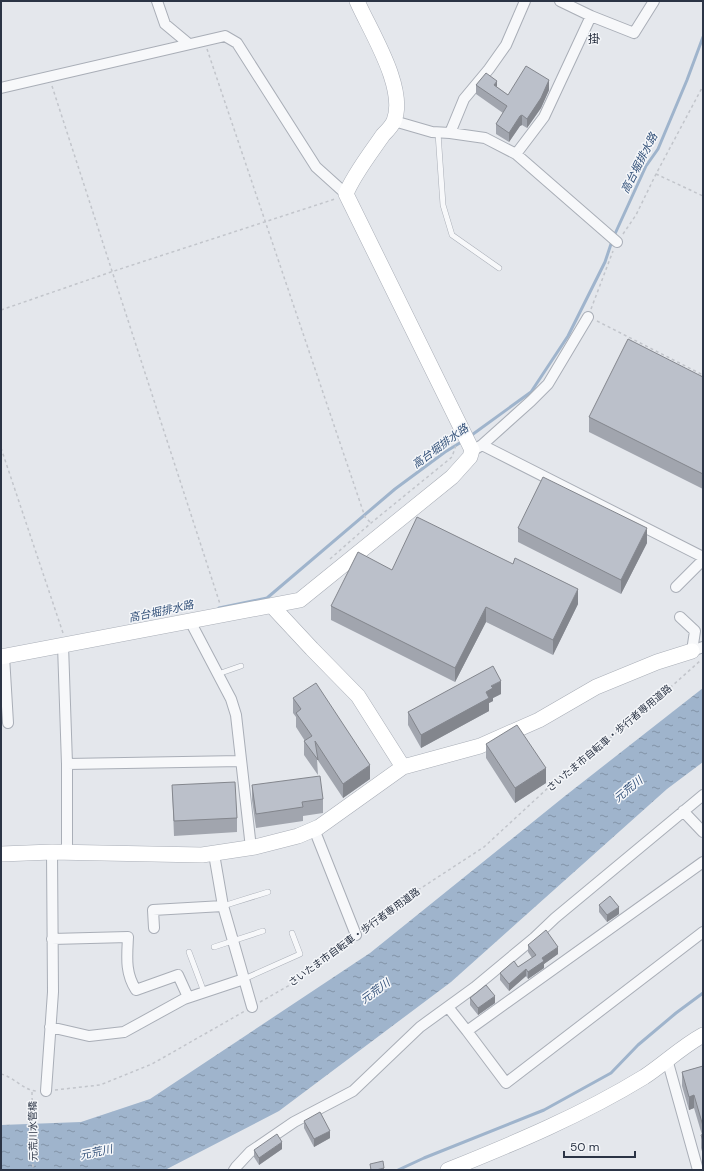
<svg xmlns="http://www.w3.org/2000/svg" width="704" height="1171" viewBox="0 0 704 1171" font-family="'DM Sans','Noto Sans JP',sans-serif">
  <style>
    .water { fill: url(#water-ripples) }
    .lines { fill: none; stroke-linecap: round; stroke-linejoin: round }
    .stream { stroke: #9fb4cc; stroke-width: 3 }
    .lane-casing { stroke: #a9aeb7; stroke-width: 6 }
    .street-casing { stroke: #a9aeb7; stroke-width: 12 }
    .secondary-casing { stroke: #a9aeb7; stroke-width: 16 }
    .path { stroke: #c2c5cb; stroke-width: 1.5; stroke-dasharray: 3 3; stroke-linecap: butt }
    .lane { stroke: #f7f8fa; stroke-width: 5 }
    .street { stroke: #f7f8fa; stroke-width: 10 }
    .secondary { stroke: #fff; stroke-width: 15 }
    .wall { fill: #a1a5ae }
    .shaded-wall { fill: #83868d }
    .building { fill: #bbc0ca; stroke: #83868d }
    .labels { text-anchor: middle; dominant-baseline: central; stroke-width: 3; stroke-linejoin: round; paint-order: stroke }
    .street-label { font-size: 10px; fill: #2b3445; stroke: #f4f6f9 }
    .water-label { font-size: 11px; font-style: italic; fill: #34527a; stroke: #f4f6f9 }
    .quarter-label { font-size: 12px; fill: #1d2536; stroke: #f4f6f9 }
  </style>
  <defs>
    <pattern id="water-ripples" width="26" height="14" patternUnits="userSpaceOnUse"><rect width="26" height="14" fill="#9fb4cc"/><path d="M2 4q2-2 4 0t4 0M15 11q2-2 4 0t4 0" fill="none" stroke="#8293a7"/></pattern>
  </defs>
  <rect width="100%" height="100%" fill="#e4e7ec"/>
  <path class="water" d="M703 688V762L667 789 451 982 279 1111 165 1170H1V1125L81 1122 150 1099 370 953 565 796Z"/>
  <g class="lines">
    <path class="stream" d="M614 236 646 166 658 149 687 80 703 37
      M469 437 531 392 568 336 605 262 612 241
      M219 608 267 598 395 489 445 452 463 441
      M398 1170 424 1158 544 1110 611 1073 638 1045 676 1013 703 993"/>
    <defs>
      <path id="lane" d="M438 133 443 205 452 235 499 268
        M218 674 241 666
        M223 906 268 892
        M214 947 263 931
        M189 952 204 992
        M244 979 300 954 292 933"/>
      <path id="street" d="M157 1 165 24 189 44
        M560 1 591 16 634 33 654 1
        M1 88 225 36 237 43 316 167 346 194
        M394 121 432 132 450 133 485 138 516 154 617 242
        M450 133 464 99 489 69 506 45 525 1
        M516 154 544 117 591 16
        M482 445 703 557
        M477 448 482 445 531 401 548 384 588 317
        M676 587 703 560
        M680 617 695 631 692 651 703 647
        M190 621 231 699 236 715 251 848
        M63 645 67 764V853
        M4 656 8 723
        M67 764 241 761
        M683 811 703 832
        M314 829 356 935
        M154 928 153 910 223 906
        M52 939 128 937C127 957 125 973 136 990L178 975 188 997
        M244 979 252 1007
        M448 1007 467 1031 703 862
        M50 1027 89 1036 124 1032 184 999 244 979 223 906 214 854
        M467 1031 506 1083 703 932
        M667 1059 698 1170
        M46 1091 53 992 52 852
        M234 1170 236 1167 250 1152 294 1122 353 1091 420 1027 475 987 534 938 555 918 703 795"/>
      <path id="secondary" d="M272 606 312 649 358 696 403 767
        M1 657 300 600 452 477 470 457 472 450 346 194C352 177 372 151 383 135 387 131 392 126 394 121 407 88 370 31 357 1
        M1 854 52 852 202 855 255 847 298 836 319 827 403 767 480 746 539 720 596 687 657 662 692 651
        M448 1170C515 1143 582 1115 644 1077 664 1064 681 1047 703 1035"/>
    </defs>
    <use href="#lane" class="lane-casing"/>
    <use href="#street" class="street-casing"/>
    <use href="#secondary" class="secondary-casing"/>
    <path class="path" d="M207 49 365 517 371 523
      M52 86 220 604
      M656 174 703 196
      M623 234 636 215 656 174 703 86
      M591 309 613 251
      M1 310 111 272 335 199
      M597 321 703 375
      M1 448 63 633
      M330 559 371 523 452 457 456 445
      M364 928 392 907 484 847 549 787 646 709 700 661
      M260 1002 297 981 349 941
      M1 1074C14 1077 24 1091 37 1091
      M55 1090 100 1085 152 1064 245 1011
      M32 1092 33 1170"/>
    <use href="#lane" class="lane"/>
    <use href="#street" class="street"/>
    <use href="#secondary" class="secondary"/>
  </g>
  <path class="wall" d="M476 85 497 87 508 95 549 90 541 108 527 128 522 125 520 126 509 142 496 134V124L503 113 476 94Z
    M703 377V489L589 432V417Z
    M518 528 647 543 621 594 518 542Z
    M392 570 578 604 553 655 486 622 455 682 331 620V606Z
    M501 694 493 698V701L489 703V711L421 748 408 725V712Z
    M293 698 370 779 343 798 317 759 318 775 304 755V741H305L296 727V717L293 713Z
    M486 744 546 783 515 803 486 758Z
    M172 785 237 818V832L174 836Z
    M252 785 323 799V813L303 816V821L256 828 252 800Z
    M599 905 619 914 607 922 599 912Z
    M528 945 558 954 544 964V968L528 979 526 976 509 991 500 980V973L518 967 532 958 528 952Z
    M470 998 495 1003 478 1015 470 1005Z
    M703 1066V1155L701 1148V1135H702L694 1108 689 1110 682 1086V1072Z
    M304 1121 330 1138 314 1147 304 1128Z
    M282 1149 259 1165 254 1157V1150Z"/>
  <path class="shaded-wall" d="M549 80V90L541 108 527 128V119Z
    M497 81V91L494 85Z
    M522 115V125L520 126 509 142V133L520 116Z
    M647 528V543L621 594V580Z
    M578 589V604L553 655V640Z
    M486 607V622L455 682V668Z
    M501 681V694L493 698V701L489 703V711L421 748V735L486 692 491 686Z
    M370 765V779L343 798V784Z
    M546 768V783L515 803V788Z
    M619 907V914L607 922V915Z
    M558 947V954L544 964V968L528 979V972L542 958Z
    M526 969V976L509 991V984Z
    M495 996V1003L478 1015V1008Z
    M694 1095V1108L689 1110V1097Z
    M330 1131V1138L314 1147V1139Z
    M282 1142V1149L259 1165V1158Z
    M384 1168V1170H376Z"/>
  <path class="building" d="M526 66 549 80 541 98 527 119 522 115 520 116 509 133 496 124 507 106 476 85 486 73 497 81 494 85 508 95Z
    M628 339 703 377V474L589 417Z
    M543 477 647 528 621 580 518 528Z
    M417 517 513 564 515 558 578 589 553 640 486 607 455 668 331 606 358 552 392 570Z
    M493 666 501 681 491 686 493 688 486 692 489 698 421 735 408 712Z
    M316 683 370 765 343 784 315 741 318 760 304 741 312 736 296 713 301 709 293 698Z
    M517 725 546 768 515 788 486 744Z
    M320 776 323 799 302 802 303 807 256 814 252 785Z
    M235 782 237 818 174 821 172 785Z
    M610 896 619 907 607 915 599 905Z
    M546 930 558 947 542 958 544 961 528 972 526 969 509 984 500 973 514 961 518 967 536 955 528 945Z
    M486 985 495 996 478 1008 470 998Z
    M703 1066V1126L694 1095 689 1097 682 1072Z
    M320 1112 330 1131 314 1139 304 1121Z
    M277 1134 282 1142 259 1158 254 1150Z
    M703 1134V1141L701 1135Z
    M383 1161 384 1168 376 1170H371L370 1164Z"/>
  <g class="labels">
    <g class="street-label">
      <text transform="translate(609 738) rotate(-40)">さいたま市自転車・歩行者専用道路</text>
      <text transform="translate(354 937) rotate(-36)">さいたま市自転車・歩行者専用道路</text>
      <text transform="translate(33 1131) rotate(-91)">元荒川水管橋</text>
    </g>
    <g class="water-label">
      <text transform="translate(639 163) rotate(-63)">高台堀排水路</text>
      <text transform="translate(440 446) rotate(-36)">高台堀排水路</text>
      <text transform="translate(161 611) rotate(-12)">高台堀排水路</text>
      <text transform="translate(628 789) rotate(-39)">元荒川</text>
      <text transform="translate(375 991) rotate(-36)">元荒川</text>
      <text transform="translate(96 1152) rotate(-12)">元荒川</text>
    </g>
    <g class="quarter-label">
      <text x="594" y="39">掛</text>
    </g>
  </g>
  <rect width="704" height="1171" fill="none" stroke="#2b3445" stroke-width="4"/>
  <path d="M564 1151v6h71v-6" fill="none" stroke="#2b3445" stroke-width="2"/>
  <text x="570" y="1151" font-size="12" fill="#2b3445" stroke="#f4f6f9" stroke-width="3" paint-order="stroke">50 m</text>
</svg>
